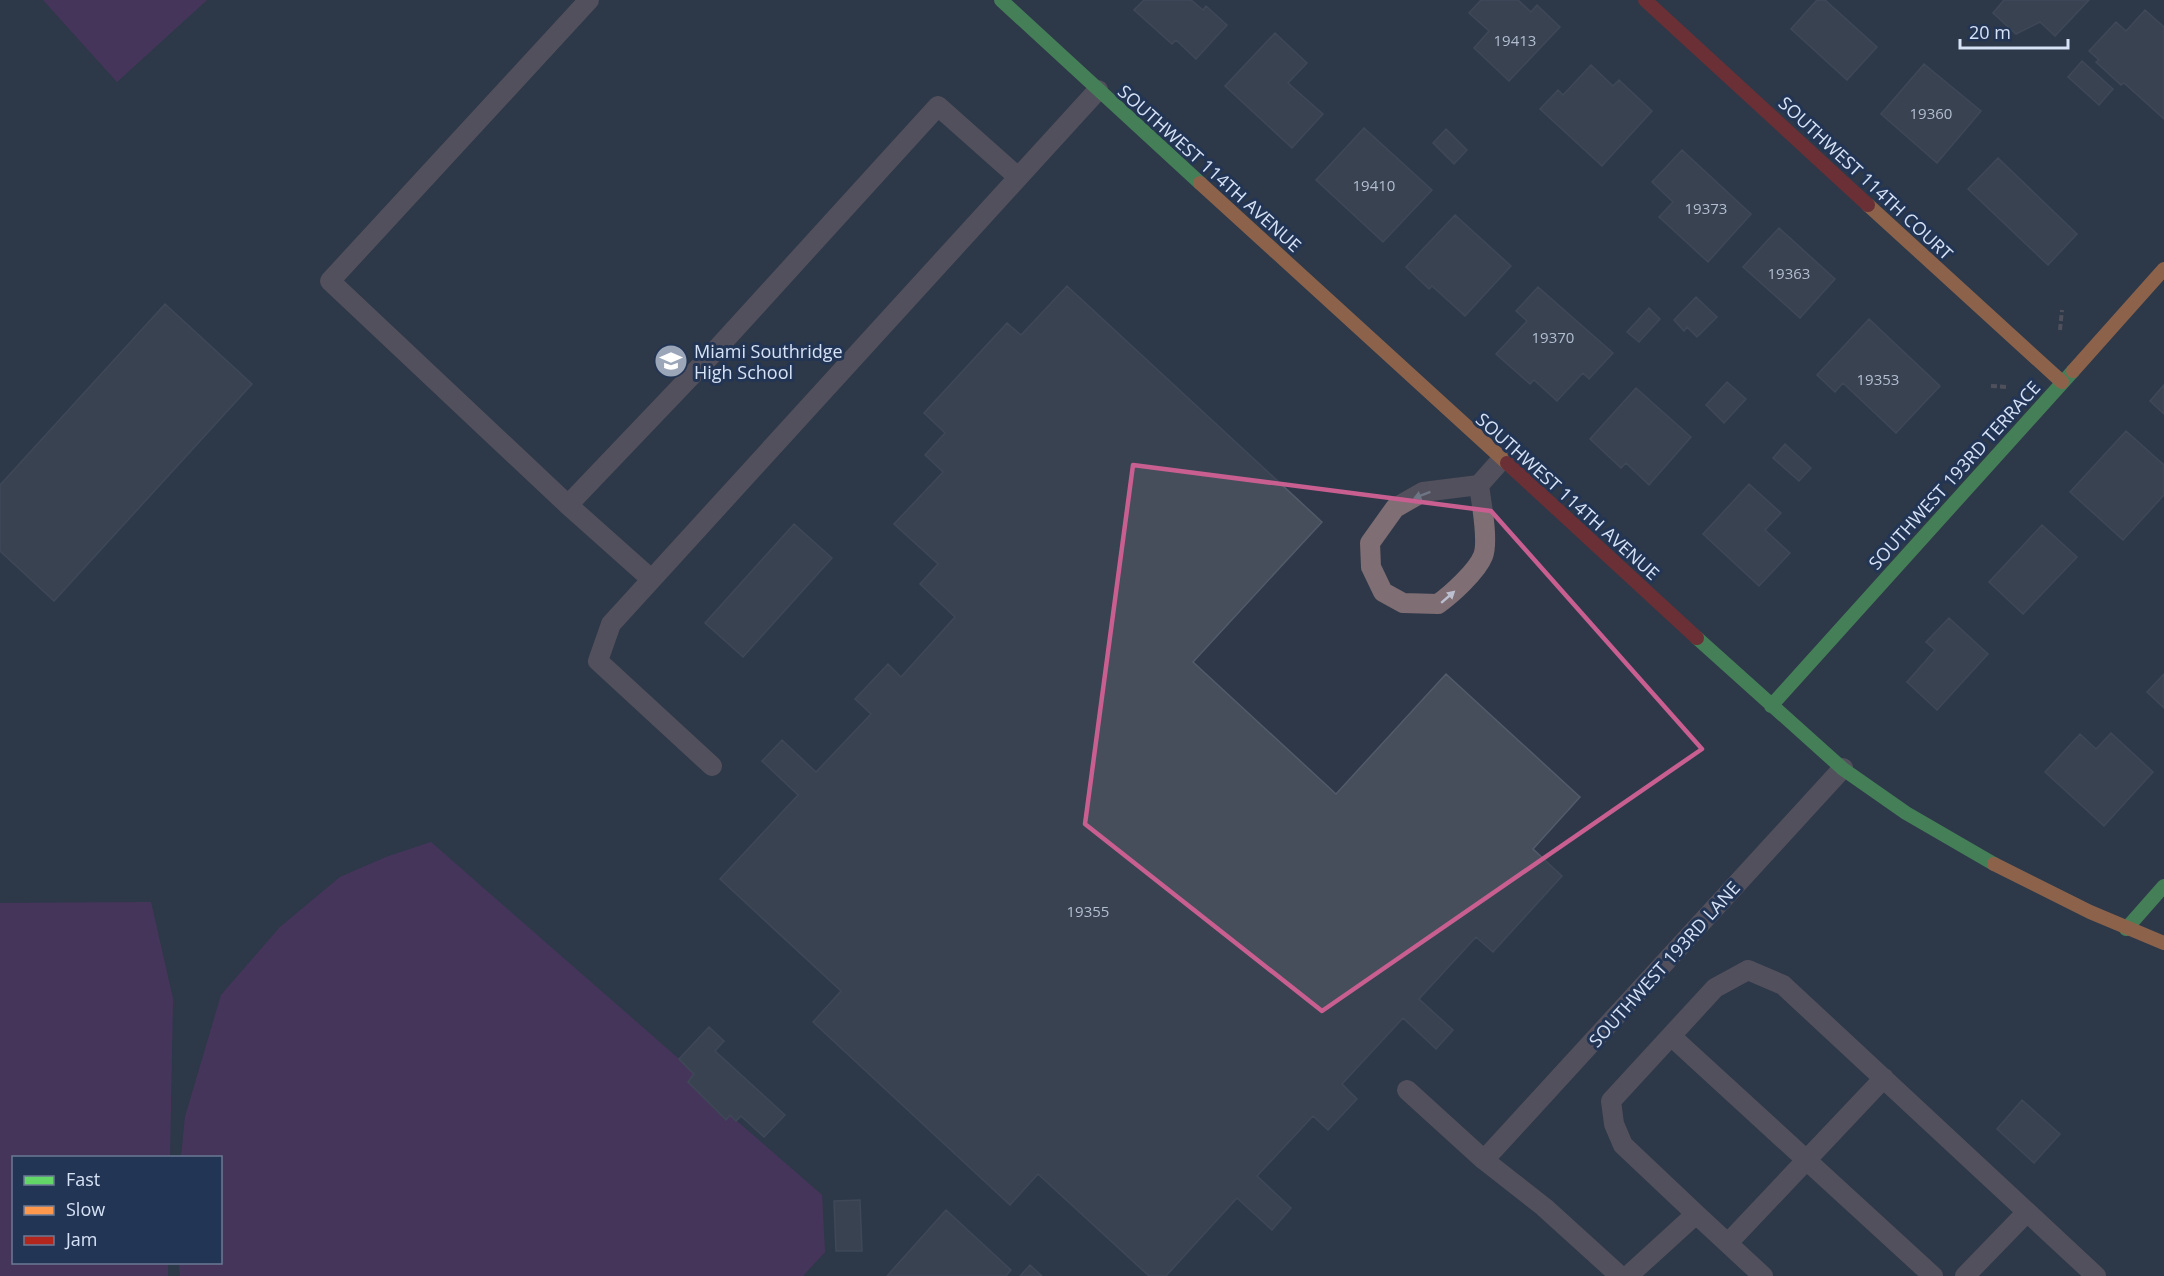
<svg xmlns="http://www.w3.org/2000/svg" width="2164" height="1276" viewBox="0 0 2164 1276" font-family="'Open Sans',sans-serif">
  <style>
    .green { fill: #643271 }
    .building { fill: #464e5c; stroke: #525b69; stroke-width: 1.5 }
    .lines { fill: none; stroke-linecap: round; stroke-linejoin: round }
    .path { stroke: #776e74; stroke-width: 4; stroke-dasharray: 6 3; stroke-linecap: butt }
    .lane { stroke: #7f6e73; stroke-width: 20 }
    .fast { stroke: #63d668; stroke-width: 14 }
    .slow { stroke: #ff974d; stroke-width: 14 }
    .jam { stroke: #b3261e; stroke-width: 14 }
    .oneway { fill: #bcbfcf }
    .marked { fill: none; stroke: #c95f91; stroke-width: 4.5; stroke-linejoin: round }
    .labels { text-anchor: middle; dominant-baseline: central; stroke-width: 6; stroke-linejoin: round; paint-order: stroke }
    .number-label { font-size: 15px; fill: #b2bdd0 }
    .street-label { font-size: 18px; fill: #d6e2f6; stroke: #233554 }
    .poi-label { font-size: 18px; fill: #d6e2f6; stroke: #233554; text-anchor: start }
  </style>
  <rect width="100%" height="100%" fill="#2e3849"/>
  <path class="green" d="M43 0H207L117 82Z
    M431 842 679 1059 694 1074 688 1082 725 1120 730 1115 822 1195 825 1252 803 1276H180L179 1263 220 1262V1158L181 1157 185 1117 221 995 280 927 340 877 386 857Z
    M151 902 173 999 170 1157 14 1158V1262L168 1263V1276H0V903Z"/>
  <path class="building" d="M1144 0H1191L1203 10 1206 6 1227 25 1196 59 1176 40 1172 44 1134 10Z
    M1481 0H1518L1531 12 1537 5 1560 27 1509 81 1474 48 1489 31 1469 13Z
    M1817 0H1825L1877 47 1847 80 1791 29Z
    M2004 0H2089L2055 36 2040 22 2016 34 1993 13Z
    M2145 10 2164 27V119L2124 83 2121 85 2096 62 2099 60 2089 51 2116 22 2126 31Z
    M1275 33 1307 63 1288 83 1323 114 1292 148 1225 86Z
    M2082 61 2113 89 2099 105 2068 77Z
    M1924 64 1981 111 1937 163 1881 114Z
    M1591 65 1613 86 1619 80 1652 111 1602 166 1540 109 1558 90 1563 95Z
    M1364 128 1432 190 1383 242 1316 180Z
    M1446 129 1467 150 1454 164 1433 143Z
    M1682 150 1751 214 1708 262 1659 217 1673 202 1652 182Z
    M1998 158 2077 234 2048 265 1968 189Z
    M1455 215 1511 266 1465 316 1432 286 1429 289 1406 267Z
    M1779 228 1835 279 1800 318 1743 267Z
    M1067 286 1322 522 1193 662 1336 794 1446 674 1580 797 1533 849 1562 876 1493 952 1476 937 1419 999 1453 1030 1436 1049 1403 1018 1342 1084 1357 1099 1328 1130 1313 1116 1257 1176 1291 1208 1272 1230 1237 1198 1166 1276H1149L1038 1174 1010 1205 813 1022 841 991 720 879 798 795 762 761 782 740 816 772 871 714 855 699 888 664 901 677 955 617 920 584 938 564 894 524 943 472 925 455 945 433 924 413 1007 323 1021 335Z
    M1538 287 1613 353 1589 379 1583 373 1557 401 1534 380 1530 384 1496 354 1527 321 1516 311Z
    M1696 297 1717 317 1697 337 1687 327 1684 331 1674 320Z
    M165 304 252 384 54 601 0 551V485Z
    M1649 308 1660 319 1639 342 1627 332Z
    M1869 319 1940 386 1896 433 1843 383 1835 392 1817 375Z
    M1727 382 1746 399 1724 423 1706 405Z
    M2164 385V414L2150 401Z
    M1636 388 1691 437 1649 485 1626 463 1621 468 1590 439Z
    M2126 431 2164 465V495L2123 540 2070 492Z
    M1785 444 1811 468 1799 481 1773 458Z
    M1749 484 1781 513 1765 530 1790 553 1759 586 1703 534Z
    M794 524 832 558 743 657 705 623Z
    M2042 525 2077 557 2023 614 1989 582Z
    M1949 618 1988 654 1937 710 1907 682 1935 650 1926 642Z
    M2164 674V708L2147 692Z
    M2111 733 2153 772 2104 826 2045 772 2080 734 2096 749Z
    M709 1027 724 1041 715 1051 785 1115 764 1137 741 1116 736 1121 730 1115 726 1120 688 1082 694 1074 679 1059Z
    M2022 1100 2060 1134 2034 1163 1997 1129Z
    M860 1200 862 1251H836L834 1201Z
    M946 1210 1011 1270 1006 1276H887Z
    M1030 1265 1042 1276H1020Z"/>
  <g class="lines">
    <path class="path" d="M2060 330 2062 310
      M1991 386 2008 387"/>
    <path class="lane" d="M589 0 330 281 568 505 651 579
      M1479 485C1481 501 1489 541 1483 556 1477 571 1452 594 1438 604L1403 603 1383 592 1371 567 1370 543 1395 508 1423 492 1479 485 1502 459
      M568 505 714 352 938 106 1018 177
      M712 766 598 661 611 624 1098 90
      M1671 1036 1933 1276
      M1407 1090 1484 1160 1544 1207 1620 1276
      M1484 1160 1843 768
      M1696 1214 1763 1276
      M1728 1243 1884 1078
      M1628 1276 1696 1214 1623 1145 1614 1124 1611 1101 1715 988 1748 970 1783 985 2096 1276
      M1965 1276 2027 1212"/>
    <path class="fast" d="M1001 0 1200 183
      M1697 638 1843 769 1906 813 1994 864
      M1771 706 2073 371
      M2126 929 2164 886"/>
    <path class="slow" d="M1200 183 1507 463
      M1868 205 2062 382
      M2073 371 2164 269
      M1994 864 2090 912 2164 943"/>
    <path class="jam" d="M1645 0 1868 205
      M1507 463 1697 638"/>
  </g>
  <defs><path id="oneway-solid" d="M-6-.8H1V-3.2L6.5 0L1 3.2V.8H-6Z" transform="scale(1.5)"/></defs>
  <g class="oneway">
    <use href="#oneway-solid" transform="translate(1422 495) rotate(159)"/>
    <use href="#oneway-solid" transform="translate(1448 597) rotate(-41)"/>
  </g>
  <path d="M0 0H2164V1276H0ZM1133 465 1491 511 1702 749 1322 1011 1085 824Z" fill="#2e3849" fill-opacity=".55" fill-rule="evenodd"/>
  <path class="marked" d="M1133 465 1491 511 1702 749 1322 1011 1085 824Z"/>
  <defs>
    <symbol id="school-disc" viewBox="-11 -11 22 22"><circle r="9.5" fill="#9ba6b9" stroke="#233554"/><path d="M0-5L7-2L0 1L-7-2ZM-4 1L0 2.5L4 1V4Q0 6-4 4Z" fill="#fff"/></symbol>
  </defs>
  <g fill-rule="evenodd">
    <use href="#school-disc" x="652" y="342" width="38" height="38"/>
  </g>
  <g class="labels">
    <g class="number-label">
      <text x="1515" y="40">19413</text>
      <text x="1931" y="113">19360</text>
      <text x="1374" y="185">19410</text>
      <text x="1706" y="208">19373</text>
      <text x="1789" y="273">19363</text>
      <text x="1553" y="337">19370</text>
      <text x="1878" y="379">19353</text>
      <text x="1088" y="911">19355</text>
    </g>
    <g class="street-label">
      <text transform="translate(1210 168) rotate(42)">SOUTHWEST 114TH AVENUE</text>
      <text transform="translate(1866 178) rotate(43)">SOUTHWEST 114TH COURT</text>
      <text transform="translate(1954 475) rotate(-48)">SOUTHWEST 193RD TERRACE</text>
      <text transform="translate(1568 496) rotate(42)">SOUTHWEST 114TH AVENUE</text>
      <text transform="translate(1664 964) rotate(-48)">SOUTHWEST 193RD LANE</text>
    </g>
    <g class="poi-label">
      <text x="694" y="351">Miami Southridge<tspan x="694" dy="21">High School</tspan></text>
    </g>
  </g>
  <rect x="12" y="1156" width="210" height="108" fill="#233554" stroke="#6b7a95" stroke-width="1.5"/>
  <rect x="24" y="1176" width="30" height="9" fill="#63d668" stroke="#6b7a95" stroke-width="1.5"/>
  <text x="66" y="1186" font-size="18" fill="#d6e2f6">Fast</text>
  <rect x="24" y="1206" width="30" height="9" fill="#ff974d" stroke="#6b7a95" stroke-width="1.5"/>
  <text x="66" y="1216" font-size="18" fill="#d6e2f6">Slow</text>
  <rect x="24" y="1236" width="30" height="9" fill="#b3261e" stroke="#6b7a95" stroke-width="1.5"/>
  <text x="66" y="1246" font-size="18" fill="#d6e2f6">Jam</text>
  <path d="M1960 39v9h108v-9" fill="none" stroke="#d6e2f6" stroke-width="3"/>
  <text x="1969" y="39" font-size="18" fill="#d6e2f6" stroke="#233554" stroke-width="4.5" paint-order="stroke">20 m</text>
</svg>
